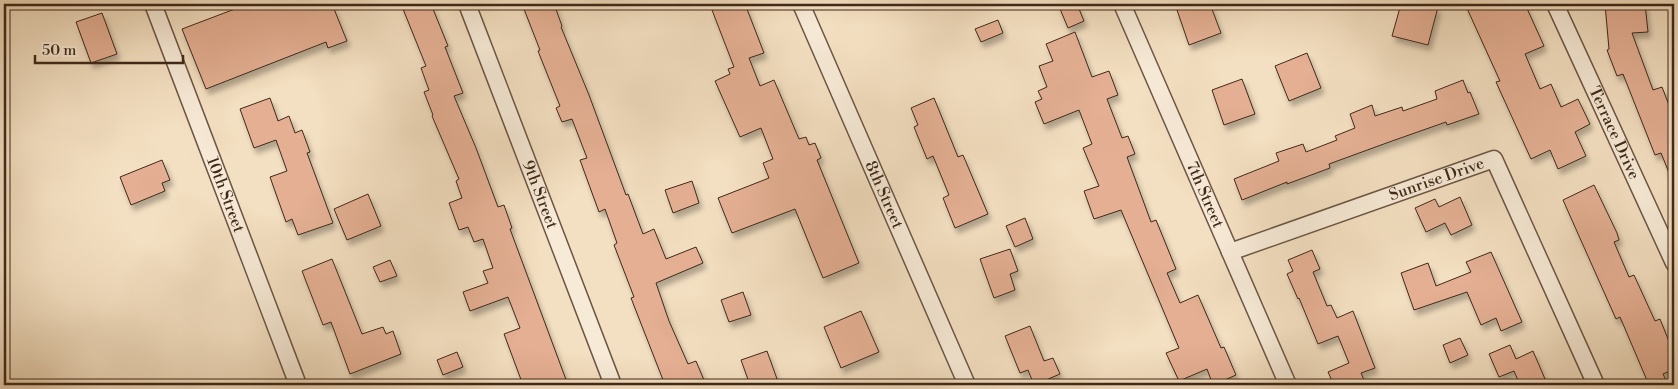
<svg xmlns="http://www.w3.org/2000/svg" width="1678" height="389" viewBox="0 0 1678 389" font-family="'Libre Bodoni',serif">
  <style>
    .building { fill: #e4af93; stroke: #3f2919; filter: url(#shadow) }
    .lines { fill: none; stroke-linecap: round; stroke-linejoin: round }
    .minor-casing { stroke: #6c5643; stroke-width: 19 }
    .minor { stroke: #f7ead7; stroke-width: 16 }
    .labels { text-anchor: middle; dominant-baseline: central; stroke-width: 4; stroke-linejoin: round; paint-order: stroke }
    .street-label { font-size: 16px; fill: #3f2919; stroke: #f7ead7 }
  </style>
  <defs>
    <filter id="shadow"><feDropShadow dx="3" dy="5.5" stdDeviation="2.5" flood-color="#0004"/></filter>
  </defs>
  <rect width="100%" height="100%" fill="#f3dfc1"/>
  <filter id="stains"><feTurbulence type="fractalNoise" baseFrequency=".004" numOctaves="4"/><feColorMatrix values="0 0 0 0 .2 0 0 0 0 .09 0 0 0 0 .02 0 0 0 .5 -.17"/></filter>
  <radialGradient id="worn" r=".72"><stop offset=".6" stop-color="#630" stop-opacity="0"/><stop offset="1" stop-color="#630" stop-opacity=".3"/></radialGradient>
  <path class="building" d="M248 4H302L304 8 315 4H332L347 41 328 48 326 42 206 89 182 29Z
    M401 4H431L448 46 445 47 463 93 454 96 476 148 498 207 504 205 512 228 510 229 568 385H523L504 334 520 328 508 297 470 311 463 292 488 283 483 271 493 268 483 239 474 242 468 227 459 230 449 203 462 198 456 181 459 179 432 116 433 115 424 92 429 90 421 68 426 66Z
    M522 4H554L562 26 561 27 589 95 626 195 628 194 643 234 654 229 666 259 696 247 703 263 656 283 669 321 688 364 696 361 706 385H665L631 298 634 297 614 245 617 243 605 209 599 212 580 160 587 158 572 119 562 122 556 108 560 106 538 51 540 50Z
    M727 4H745L764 53 749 58 760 86 774 80 799 139 806 137 809 145 815 143 821 158 817 160 859 263 823 278 795 209 732 233 718 198 769 178 763 163 773 159 761 128 740 137 715 81 730 74 728 69 734 67 712 10Z
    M1058 4H1077L1084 21 1068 28Z
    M1194 4H1210L1221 33 1189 45 1177 10Z
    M1401 4H1424L1438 7 1428 45 1392 36Z
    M1465 4H1525L1544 46 1525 54 1540 89 1551 84 1561 107 1578 99 1590 124 1575 132 1586 156 1558 169 1550 150 1531 159 1496 82 1500 81Z
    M1605 4H1645L1648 32 1632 33 1653 90 1662 87 1674 118V185L1661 153 1655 155 1623 74 1617 76 1607 50 1609 49Z
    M102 13 117 54 91 63 76 22Z
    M998 20 1003 33 981 42 975 29Z
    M1075 32 1092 77 1109 71 1118 95 1107 99 1122 138 1128 136 1135 154 1127 157 1151 222 1156 220 1176 269 1167 273 1180 303 1198 295 1221 348 1224 347 1236 375 1213 385 1207 369 1179 381 1166 353 1179 348 1121 210 1094 219 1084 191 1099 186 1083 148 1092 144 1079 110 1044 124 1035 102 1042 99 1038 91 1047 87 1039 66 1053 61 1046 44Z
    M1307 53 1321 88 1289 101 1275 66Z
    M1242 79 1255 114 1224 125 1212 90Z
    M1463 80 1468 93 1470 92 1479 114 1447 125 1446 122 1392 141 1329 164 1330 168 1287 184V182L1242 200 1234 179 1279 161 1276 153 1303 144 1306 152 1337 140 1335 136 1355 128 1350 114 1372 105 1375 116 1402 107 1403 111 1437 99 1435 91Z
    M270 98 278 121 289 116 295 133 302 130 310 152 307 153 333 223 298 235 292 219 286 222 270 177 287 171 276 140 254 148 240 109Z
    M934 98 958 157 963 155 988 214 955 228 943 198 949 195 933 156 927 159 914 127 918 125 911 108Z
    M162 160 170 180 162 183 165 191 131 205 120 177Z
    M692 181 699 203 673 213 665 190Z
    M1594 185 1617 233 1619 240 1614 242 1629 277 1634 275 1655 321 1660 319 1674 354V369L1663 374 1668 385H1649L1620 317 1616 319 1563 200Z
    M368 194 381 226 347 240 334 209Z
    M1460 197 1472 225 1451 235 1445 223 1426 232 1415 208 1435 199 1439 207Z
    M1025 218 1033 239 1015 247 1006 226Z
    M1010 249 1018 271 1010 274 1015 290 994 298 980 259Z
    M1312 250 1320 269 1313 272 1327 306 1331 305 1337 318 1353 311 1375 368 1361 373 1366 385H1334L1328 372 1349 363 1338 336 1318 344 1299 298 1298 299 1287 274 1293 271 1288 260Z
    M1491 252 1522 322 1501 331 1496 318 1481 325 1467 292 1414 310 1401 273 1428 263 1436 286 1471 272 1466 262Z
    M332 259 362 334 383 327 386 334 393 331 401 354 350 374 331 322 323 325 302 271Z
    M390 260 397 276 380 282 373 267Z
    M743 292 751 315 729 322 721 300Z
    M861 311 879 352 841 368 824 327Z
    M1030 326 1044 361 1053 358 1060 374 1034 385 1028 370 1020 373 1005 336Z
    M1460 338 1468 355 1450 363 1443 345Z
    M1510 345 1516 359 1533 351 1545 379 1530 385H1520L1514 371 1499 377 1489 354Z
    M767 351 777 379 760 385H750L741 360Z
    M457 352 463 367 443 375 437 360Z"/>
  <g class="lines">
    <defs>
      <g id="minor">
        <path id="s1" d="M153 4 298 385"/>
        <path id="s2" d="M467 4 613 385"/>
        <path id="s3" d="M801 4 967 385"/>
        <path id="s4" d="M1122 4 1288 385"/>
        <path id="s5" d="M1555 4 1674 263"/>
        <path id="s6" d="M1230 252 1494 159 1596 385"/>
      </g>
    </defs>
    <use href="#minor" class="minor-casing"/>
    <use href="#minor" class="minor"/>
  </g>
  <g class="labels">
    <g class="street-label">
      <text stroke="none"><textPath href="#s5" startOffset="142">Terrace Drive</textPath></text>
      <text stroke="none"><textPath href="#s6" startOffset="219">Sunrise Drive</textPath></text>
      <text stroke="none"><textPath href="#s1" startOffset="204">10th Street</textPath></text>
      <text stroke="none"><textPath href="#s3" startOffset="208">8th Street</textPath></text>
      <text stroke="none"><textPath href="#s2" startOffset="204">9th Street</textPath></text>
      <text stroke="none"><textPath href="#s4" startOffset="208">7th Street</textPath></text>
    </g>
  </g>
  <rect width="1678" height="389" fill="none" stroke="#f3dfc1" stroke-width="20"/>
  <rect x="5" y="5" width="1668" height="379" fill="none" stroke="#3f2919" stroke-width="2.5"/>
  <rect x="10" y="10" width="1658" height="369" fill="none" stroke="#3f2919"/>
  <path d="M35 55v8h148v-8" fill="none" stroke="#3f2919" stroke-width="2.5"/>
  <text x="42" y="55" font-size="15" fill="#3f2919" stroke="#f7ead7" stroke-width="4" paint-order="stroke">50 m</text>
  <rect width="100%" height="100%" filter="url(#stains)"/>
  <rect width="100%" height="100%" fill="url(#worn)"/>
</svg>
